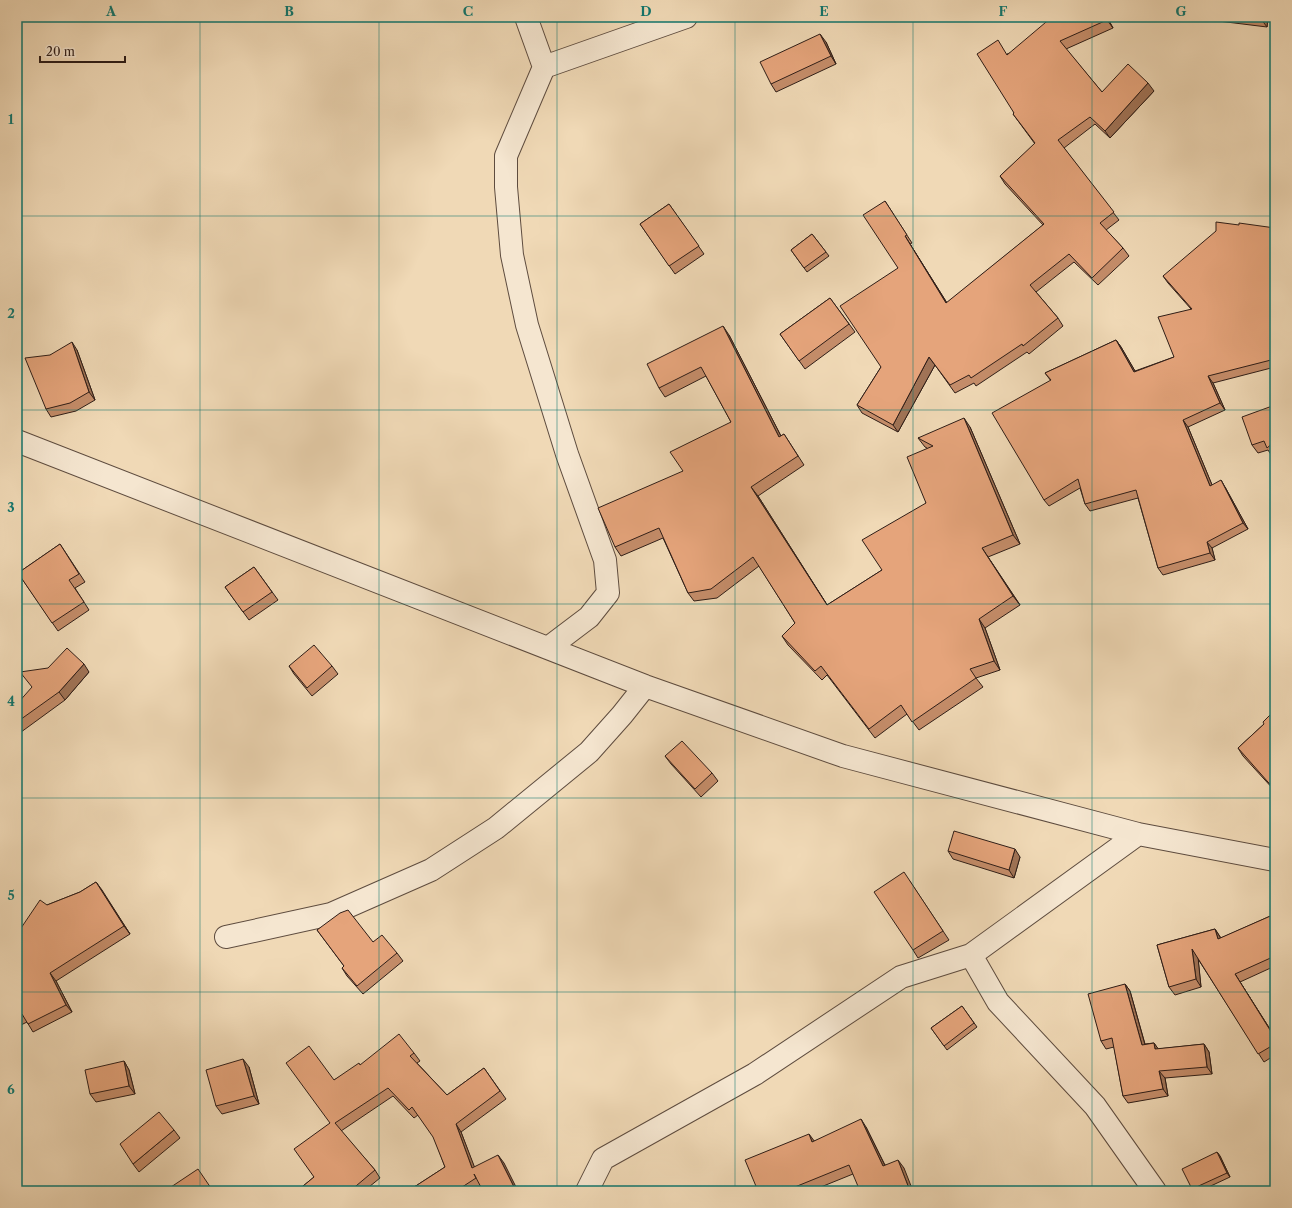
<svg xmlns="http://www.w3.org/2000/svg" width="1292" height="1208" viewBox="0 0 1292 1208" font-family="'Libre Caslon Text',serif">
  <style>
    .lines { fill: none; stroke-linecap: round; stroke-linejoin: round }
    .street-casing { stroke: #5e4c3f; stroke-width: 24 }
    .street { stroke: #f5e6d0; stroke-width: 22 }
    .wall { fill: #c58d6a; stroke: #2e1d17 }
    .shaded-wall { fill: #a07356; stroke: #2e1d17 }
    .building { fill: #e5a47b; stroke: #2e1d17 }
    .grid { fill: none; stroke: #0f766e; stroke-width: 1; stroke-opacity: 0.55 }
    .neatline { fill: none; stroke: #0f766e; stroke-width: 1.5 }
    .grid-label { font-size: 13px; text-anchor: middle; font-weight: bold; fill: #0f766e }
  </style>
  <rect width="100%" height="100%" fill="#f0d9b6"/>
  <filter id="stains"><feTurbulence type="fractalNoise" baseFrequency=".005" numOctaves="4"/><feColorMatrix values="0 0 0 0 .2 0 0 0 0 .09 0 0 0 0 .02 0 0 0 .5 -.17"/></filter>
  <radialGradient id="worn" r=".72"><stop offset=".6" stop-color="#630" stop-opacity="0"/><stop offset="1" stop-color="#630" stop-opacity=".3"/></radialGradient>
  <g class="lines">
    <defs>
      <path id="street" d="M526 17 544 67 506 156V187L512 255 527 325 567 454 605 560 608 593 589 617 548 648
        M544 67 686 17
        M17 441 645 686 843 756 1138 834 1275 860
        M226 937 331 914 431 870 496 828 589 752 622 715 645 686
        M971 955 998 1002 1095 1106 1155 1191
        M587 1191 603 1159 755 1074 901 977 971 955 1138 834"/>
    </defs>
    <use href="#street" class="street-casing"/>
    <use href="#street" class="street"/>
  </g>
  <path class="wall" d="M1107 17 1113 28 1066 49 1102 92 1154 91 1110 138 1095 124 1064 148 1119 220 1106 230 1123 248 1129 256 1098 285 1074 262 1036 292 1058 318 1063 326 1029 354 1027 352 976 386 974 383 955 393 935 365 898 432 862 413 857 405 881 367 898 268 885 201 912 243 910 244 947 303 1043 225 1005 184 1000 176 1035 144 1013 114 1014 113 1007 54Z
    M1200 17H1268L1267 27 1202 19Z
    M826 42 836 64 776 92 771 84Z
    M669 204 704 254 675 274 640 224Z
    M1275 228V367L1213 383 1225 410 1188 427 1212 485 1225 487 1248 529 1212 548 1215 560 1163 575 1158 568 1138 498 1090 511 1085 504 1080 488 1049 506 1044 500 1051 381 1045 373 1116 340 1121 347 1135 371 1174 357 1191 309 1168 283 1163 276Z
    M812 234 829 256 807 272 791 250Z
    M830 298 855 332 805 369 780 334Z
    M729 335 781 436 784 434 804 465 758 496 827 605 882 570 926 503 927 448 925 447 918 438 970 427 1020 544 988 557 1020 605 985 628 1000 670 976 678 983 687 919 730 907 714 875 738 827 675 822 680 788 645 782 636 795 623 759 566 717 598 694 601 688 593 663 538 621 556 615 547 683 471 731 422 706 376 665 397 659 388Z
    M77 350 95 400 76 411 51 417 46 409 50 355Z
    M1275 405V454L1272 456 1268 450 1258 453 1252 445Z
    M60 544 85 582 75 588 89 610 58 631 18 573Z
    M254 567 278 600 249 620 225 587Z
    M289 666H332L338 674 312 696 294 674Z
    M89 672 65 700 17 735V704Z
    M1275 710V791L1243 756 1238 748 1264 724Z
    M665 756 712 773 718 781 701 797 671 764Z
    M948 851 1020 857 1014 878 953 859Z
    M909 880 949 940 918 958 913 950Z
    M96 882 130 934 56 981 72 1012 33 1032 27 1022 17 1027V934L47 905 80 892Z
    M1275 914V966L1240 982 1275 1037V1055L1264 1062 1198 959 1201 987 1175 995 1169 987 1157 945 1215 929 1221 938Z
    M317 930 373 942 397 953 403 961 363 994 347 976 342 968 344 966Z
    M1125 984 1130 991 1145 1044 1154 1043 1158 1049 1204 1044 1209 1052 1212 1074 1165 1078 1168 1096 1128 1103 1123 1096 1114 1047 1106 1049 1101 1041Z
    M962 1006 977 1027 947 1050 931 1028Z
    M414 1053 420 1061 417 1063 447 1095 484 1068 506 1099 461 1132 474 1167 504 1163 480 1186 473 1191H408L445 1167 434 1137 418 1115 414 1118 393 1096 341 1131 375 1170 380 1178 364 1191H297L314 1177 330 1123 334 1080 360 1065Z
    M124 1061 129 1070 135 1094 96 1102 90 1094Z
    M249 1067 259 1104 222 1114 216 1106Z
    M866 1127 885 1165 904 1168 853 1174 811 1191H758L814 1141Z
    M174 1130 180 1138 139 1172 133 1164Z
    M1217 1152 1220 1156 1230 1177 1200 1191H1193L1192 1189Z"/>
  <path class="shaded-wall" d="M1106 17H1107L1113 28 1107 20Z
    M1262 17H1268L1267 27 1261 19Z
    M820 34 826 42 836 64 831 56Z
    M1148 83 1154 91 1110 138 1105 131Z
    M905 236 910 244 952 311 946 303Z
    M723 326 729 335 786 446 779 437Z
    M1116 340 1121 347 1139 378 1134 372Z
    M72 342 77 350 95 400 89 392Z
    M929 357 935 365 898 432 893 425Z
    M1208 376 1213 383 1225 410 1220 403Z
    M964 418 970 427 1020 544 1013 535Z
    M1183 420 1188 427 1215 492 1210 486Z
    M1221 480 1225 487 1248 529 1243 523Z
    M751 487 758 496 833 614 827 605Z
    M1207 542 1212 548 1215 560 1210 553Z
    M982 548 1020 605 1013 596Z
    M979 619 985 628 1000 670 994 661Z
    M84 664 89 672 65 700 59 692Z
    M1015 849 1020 857 1014 878 1009 870Z
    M96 882 102 890 130 934 124 926Z
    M1215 929 1220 937 1223 947 1218 939Z
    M1192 949 1198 957 1201 987 1196 979Z
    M50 973 56 981 72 1012 66 1005Z
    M1235 974 1275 1037V1038Z
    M1125 984 1130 991 1147 1052 1142 1045Z
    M1154 1043 1159 1050 1155 1049Z
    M1204 1044 1209 1052 1212 1074 1207 1067Z
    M243 1059 249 1067 259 1104 254 1096Z
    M124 1061 129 1070 135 1094 129 1086Z
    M1159 1071 1165 1078 1168 1096 1163 1089Z
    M861 1119 866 1127 889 1174 883 1166Z
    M456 1124 461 1132 478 1176 472 1168Z
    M809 1134 815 1142H812Z
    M1217 1152 1220 1156 1230 1177 1227 1173Z
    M498 1155 504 1163 518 1191H516Z
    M898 1160 904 1168 913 1191H910Z"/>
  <path class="building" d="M1052 17H1106L1107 20 1060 41 1102 92 1128 64 1148 83 1105 131 1090 117 1058 140 1114 212 1100 223 1123 248 1092 278 1069 254 1030 285 1058 318 1023 346 1022 344 971 378 969 375 950 385 929 357 893 425 857 405 881 367 840 306 898 268 863 215 885 201 907 235 905 236 946 303 1044 224 1000 176 1035 143 1013 114 1014 113 977 54 998 40 1007 55Z
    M1242 17H1262L1261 19Z
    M820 34 831 56 771 84 760 62Z
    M669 204 699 246 669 266 640 224Z
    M1216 222 1239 225V223L1275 228V359L1208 376 1220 403 1183 420 1210 486 1221 480 1243 523 1207 542 1210 553 1158 568 1136 490 1085 504 1078 479 1044 500 992 413 1051 380 1045 373 1116 340 1134 372 1174 357 1158 317 1192 309 1163 276 1216 231Z
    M812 234 826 252 804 268 791 250Z
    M830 298 849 324 799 361 780 334Z
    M723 326 779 437 784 434 798 456 751 487 827 605 882 570 862 540 926 503 907 457 933 446 918 438 964 418 1013 535 982 548 1013 596 979 619 994 661 970 669 976 678 912 722 901 705 869 729 821 666 815 671 782 636 795 623 753 557 711 589 688 593 659 528 615 547 598 508 683 471 670 452 731 422 701 367 659 388 647 364Z
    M72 342 89 392 70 403 46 409 25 358 50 355Z
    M1275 405V441L1267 448 1264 441 1252 445 1242 417Z
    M1275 456V466L1271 458Z
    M60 544 79 574 69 580 84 602 52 623 18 573Z
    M254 567 272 592 243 612 225 587Z
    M314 645 332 666 307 688 289 666Z
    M67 648 84 664 59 692 17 722V704L32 687 20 672 48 668Z
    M1275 710V790L1238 748 1264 724 1263 722Z
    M682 741 712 773 695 789 665 756Z
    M954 831 1015 849 1009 870 948 851Z
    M904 872 943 931 913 950 874 892Z
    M96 882 124 926 50 973 66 1005 28 1024 22 1014 17 1017V934L40 900 47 905 80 892Z
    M348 910 373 942 382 935 397 953 357 986 342 968 344 966 317 930 340 913Z
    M1275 914V956L1235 974 1275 1038V1044L1258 1054 1192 949 1196 979 1169 987 1157 945 1215 929 1218 939Z
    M1125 984 1142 1045 1154 1043 1155 1049 1204 1044 1207 1067 1159 1071 1163 1089 1123 1096 1112 1038 1101 1041 1088 994Z
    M962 1006 974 1023 944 1046 931 1028Z
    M399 1034 414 1053 410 1056 447 1095 484 1068 500 1091 456 1124 472 1168 498 1155 516 1191H483L474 1174 476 1178 456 1191H408L445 1167 433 1137 412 1107 409 1110 388 1088 335 1123 375 1170 350 1191H297L314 1177 294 1149 330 1123 286 1063 309 1046 334 1080 359 1063 360 1065Z
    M243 1059 254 1096 216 1106 206 1070Z
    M124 1061 129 1086 90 1094 85 1070Z
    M159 1112 174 1130 133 1164 120 1144Z
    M861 1119 883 1166 898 1160 910 1191H860L849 1165 785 1191H758L745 1160 809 1134 812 1142Z
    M1217 1152 1227 1173 1192 1189 1182 1169Z
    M198 1169 213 1191H165Z"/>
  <path class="grid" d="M200 17V1191M379 17V1191M557 17V1191M735 17V1191M913 17V1191M1092 17V1191M17 216H1275M17 410H1275M17 604H1275M17 798H1275M17 992H1275"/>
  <rect width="1292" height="1208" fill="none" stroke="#f0d9b6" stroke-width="44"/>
  <path d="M40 56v6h85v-6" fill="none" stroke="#2e1d17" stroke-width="2"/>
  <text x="46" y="56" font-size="12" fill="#2e1d17" stroke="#f5e6d0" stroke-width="3" paint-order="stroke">20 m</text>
  <rect x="22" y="22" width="1248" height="1164" class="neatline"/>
  <g class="grid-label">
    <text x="111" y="16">A</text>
    <text x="289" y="16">B</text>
    <text x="468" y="16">C</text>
    <text x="646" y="16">D</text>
    <text x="824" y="16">E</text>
    <text x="1003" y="16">F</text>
    <text x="1181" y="16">G</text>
    <text x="11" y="124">1</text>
    <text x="11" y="318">2</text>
    <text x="11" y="512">3</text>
    <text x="11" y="706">4</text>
    <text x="11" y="900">5</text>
    <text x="11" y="1094">6</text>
  </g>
  <rect width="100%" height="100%" filter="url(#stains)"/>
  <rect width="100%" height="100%" fill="url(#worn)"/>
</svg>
